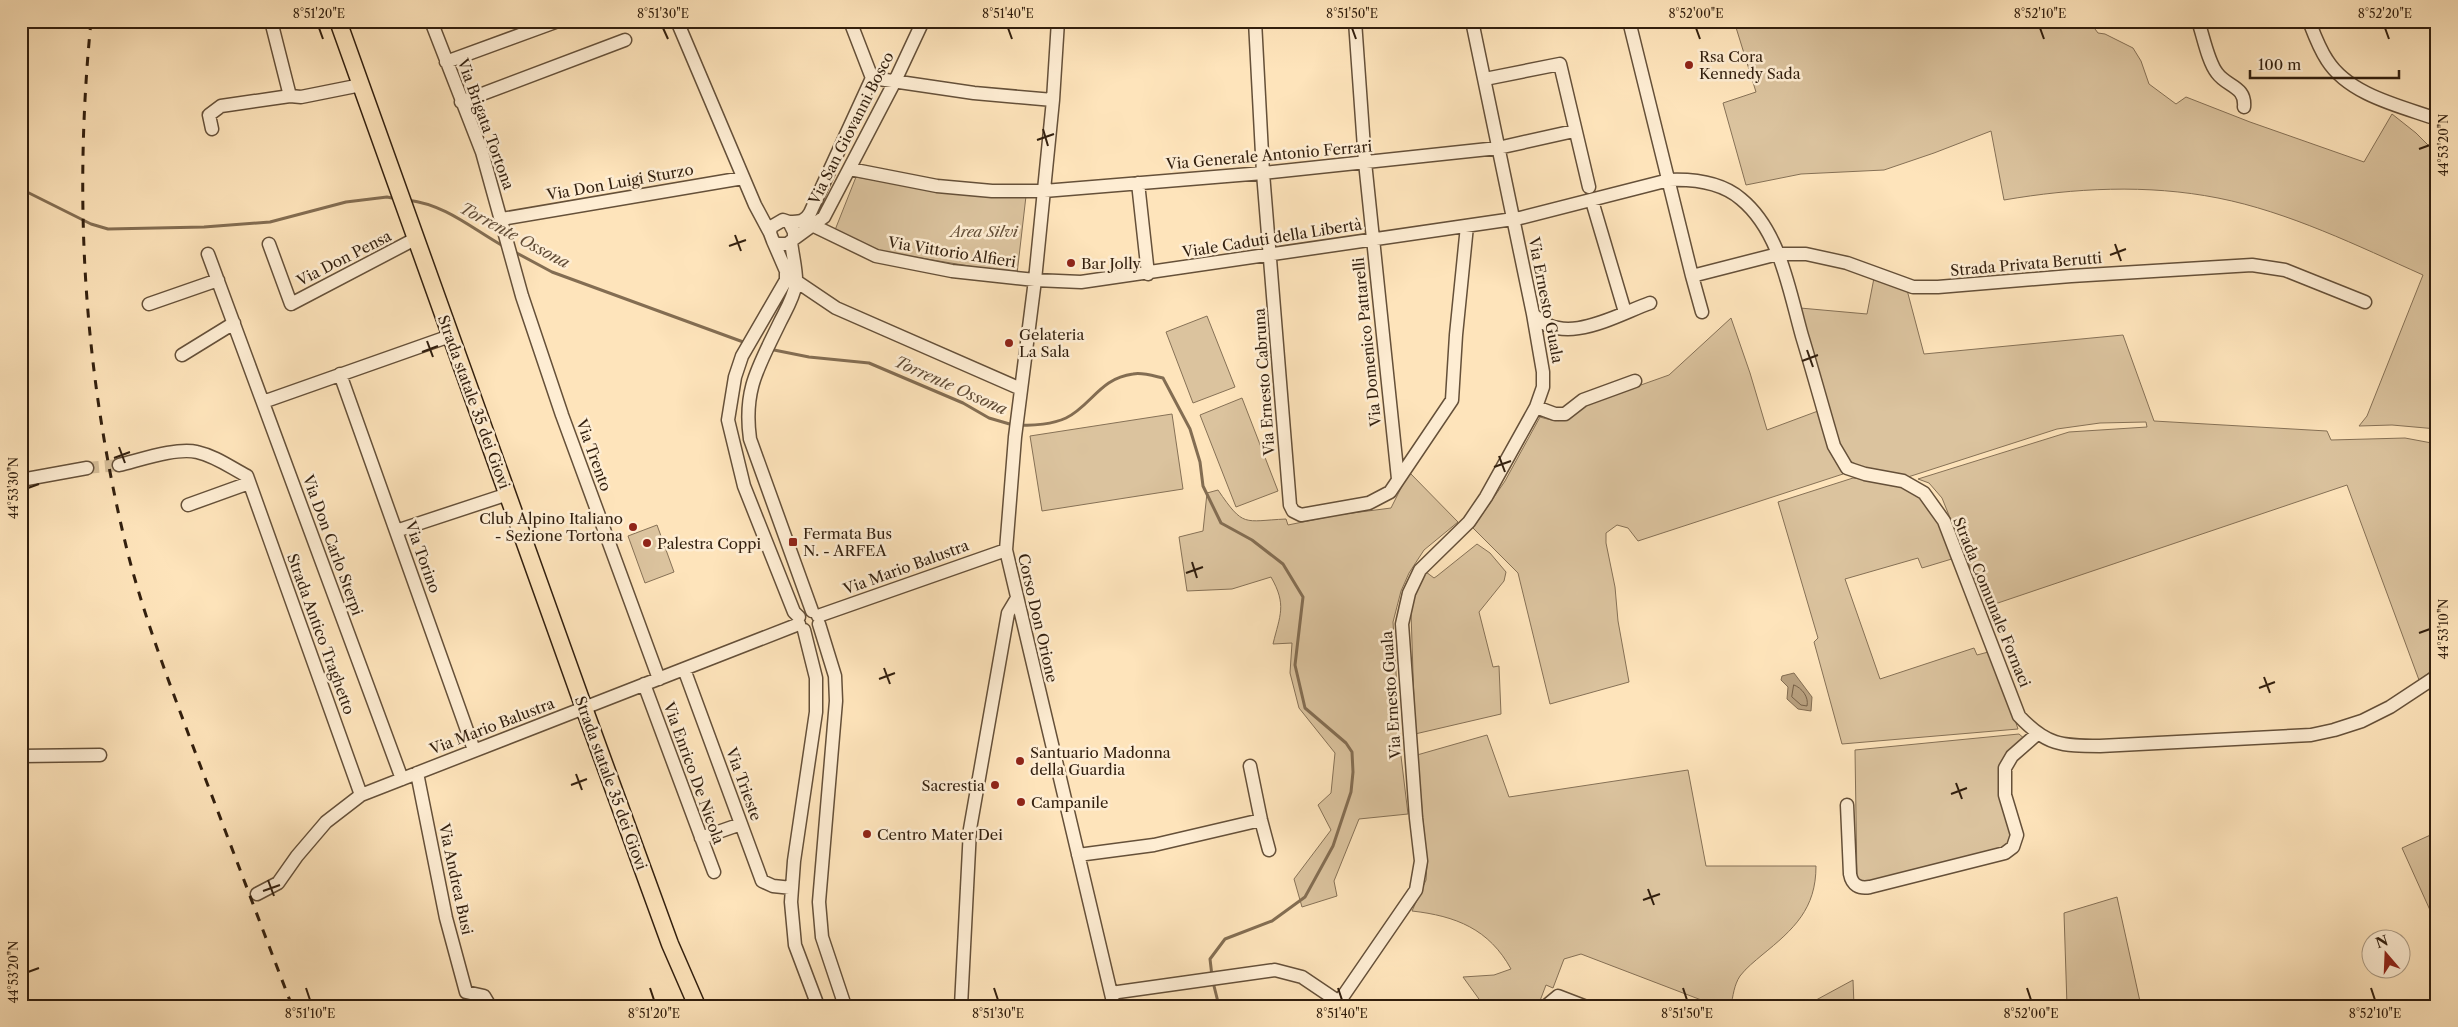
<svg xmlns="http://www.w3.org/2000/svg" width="2458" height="1027" viewBox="0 0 2458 1027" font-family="'Libre Caslon Text',serif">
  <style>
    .green { fill: #dbc39e; stroke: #867156 }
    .water { fill: #b9a180; stroke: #836d52 }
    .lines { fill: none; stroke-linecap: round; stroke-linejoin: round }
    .shore { stroke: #766047; stroke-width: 1 }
    .stream { stroke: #836d52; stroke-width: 3 }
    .minor-tunnel { stroke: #d5bd98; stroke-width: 12; stroke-dasharray: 12 6; stroke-linecap: butt }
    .minor-casing { stroke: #655039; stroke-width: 15 }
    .major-casing { stroke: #321f0e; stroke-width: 19 }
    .minor { stroke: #feedd3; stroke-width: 12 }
    .major { stroke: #fee4bb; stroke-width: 16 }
    .rail { stroke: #321f0e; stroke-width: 3; stroke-dasharray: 9 9; stroke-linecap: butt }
    .ticks { fill: none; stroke: #321f0e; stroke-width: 2 }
    .poi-dot { fill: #8f2418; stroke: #feedd3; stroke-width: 2 }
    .labels { text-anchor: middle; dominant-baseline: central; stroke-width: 5; stroke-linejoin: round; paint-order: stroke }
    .poi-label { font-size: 15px; fill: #321f0e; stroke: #feedd3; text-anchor: start }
    .street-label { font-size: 15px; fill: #321f0e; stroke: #feedd3 }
    .park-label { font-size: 15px; font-style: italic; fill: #655039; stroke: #feedd3 }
    .water-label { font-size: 16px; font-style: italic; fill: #614c36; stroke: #feedd3 }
    .neatline { fill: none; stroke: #321f0e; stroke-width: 2 }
    .ticks-label { font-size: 12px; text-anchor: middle; fill: #321f0e }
  </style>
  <rect width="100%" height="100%" fill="#fee4bb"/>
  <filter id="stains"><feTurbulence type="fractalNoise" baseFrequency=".004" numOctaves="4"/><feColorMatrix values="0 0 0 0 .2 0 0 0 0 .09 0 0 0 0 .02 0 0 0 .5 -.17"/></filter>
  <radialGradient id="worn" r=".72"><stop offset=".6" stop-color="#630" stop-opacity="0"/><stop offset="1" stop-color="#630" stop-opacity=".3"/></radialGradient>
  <path class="green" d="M1734 21H2089L2098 33 2105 34 2133 48 2141 61 2149 84 2176 104 2186 97 2250 122 2364 162 2392 114 2416 133 2437 154V429L2392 425 2359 426 2367 416 2423 275C2358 246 2289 212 2218 198 2147 184 2074 188 2004 200L1991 131 1934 153 1884 170 1801 174 1746 185 1723 103 1756 92Z
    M856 177 936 191 1026 196 1017 274 879 251 835 230Z
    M1874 278 1907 290 1924 354 2123 335 2154 421 2327 431 2331 440 2405 438 2437 444V667L2419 680 2347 485 1986 607 1942 498 1929 483 1918 479 2069 432 2147 427 2146 422 2100 423 2057 429 1908 477 1859 466 1847 459 1841 450 1800 308 1867 314Z
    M1207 316 1235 387 1193 403 1166 332Z
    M1731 318 1750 373 1767 430 1818 411 1830 452 1843 474 1638 541 1628 528 1617 525 1606 533V543L1615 587 1618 621 1629 682 1550 704 1518 573 1473 528 1505 481 1540 417C1573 427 1567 414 1593 402L1669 375Z
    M1242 398 1278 491 1236 507 1200 415Z
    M1172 414 1183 489 1042 511 1030 436Z
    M1409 472 1458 522 1424 550 1409 573 1401 591 1393 622 1401 756 1408 814 1359 819 1334 881 1337 896 1302 907 1294 879 1331 830 1318 805 1331 793 1335 753 1299 708 1290 673 1292 643 1273 644C1280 615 1287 605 1271 577L1232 589 1187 591 1179 537 1203 531 1207 493 1218 490C1244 528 1243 521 1286 519L1288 525 1337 515 1391 508Z
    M1853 478 1901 484 1931 506 1955 558 1922 568 1918 558 1845 579 1880 679 1974 648 1977 655 1992 651 2018 729 1842 744 1814 642 1818 638 1778 502Z
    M657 525 674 572 645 583 628 536Z
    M1477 544 1490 553 1506 572 1504 581 1479 612 1493 667 1499 666 1501 714 1415 734 1411 612 1413 600 1426 572 1434 578 1437 576Z
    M2019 734 2026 740 2005 758 2014 833 2009 847 1873 884 1857 881 1855 750Z
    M1487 735 1509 797 1688 770 1706 866H1816C1816 909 1794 929 1762 955 1755 961 1746 968 1740 976 1734 985 1733 996 1731 1006H1717L1581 954 1564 959 1553 988 1546 985 1538 1006H1528L1527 1003 1525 1006H1484L1463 977 1494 975 1511 969C1489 929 1456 916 1412 911L1426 880 1427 864 1417 755Z
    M2437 832V918L2434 919 2402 848Z
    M2117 897 2141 1006H2067L2064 913Z
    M1853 980 1854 1006H1805Z"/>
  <path class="water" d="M1794 673 1812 697 1811 711 1798 709 1787 699 1788 687 1781 680 1782 676Z"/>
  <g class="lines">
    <path class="shore" d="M1794 685C1802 688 1809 697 1807 706L1801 705 1792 697Z"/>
    <path class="stream" d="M21 189 91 224 108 229 204 227 270 222 346 202 387 197 397 199
      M408 200C446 205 471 228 503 246
      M513 251 552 272 746 343
      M769 349 809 357 869 363 963 403 989 418 1013 425
      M1020 425C1033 426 1053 424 1066 418 1091 406 1100 378 1133 374 1142 372 1154 376 1163 378L1190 429 1200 462 1203 486 1221 523 1252 540 1283 564 1303 597 1295 665 1305 708 1346 743 1352 752 1353 772 1351 792 1333 846 1305 897 1272 921 1225 939 1210 959 1212 976
      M1213 982 1219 1006"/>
    <path class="minor-tunnel" d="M87 468 119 465"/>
    <defs>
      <path id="minor" d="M271 21 290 96
        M431 21 482 152 522 296 562 415 659 679
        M677 21 755 205 770 233
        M850 21 872 78 974 93 1053 100
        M1058 21 1053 100 1035 280 1015 437 1006 550 1114 1006
        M1255 21 1263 173 1290 505 1293 511 1301 515 1369 503 1390 492 1452 400 1456 335 1467 226
        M1355 21 1365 162 1398 479
        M1629 21 1692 276
        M2198 21C2203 35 2208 62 2217 73 2227 87 2246 86 2244 107
        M2309 21C2314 34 2319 48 2327 60 2349 95 2400 106 2437 119
        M446 62 558 21
        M1485 79 1560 64 1589 187
        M461 102 625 40
        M212 129 209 115 221 106 290 96 301 97 361 85
        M850 169 937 186 992 191H1044L1263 173 1498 148 1574 131
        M1138 183 1148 274
        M1592 201 1625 312
        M502 219 743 178
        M789 222C799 222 805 222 810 213L872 78
        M812 225 876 256 952 271 1035 280 1081 282 1520 218 1669 180C1693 179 1721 182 1741 199 1780 231 1789 290 1802 336 1813 372 1823 409 1834 446L1847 468 1865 474 1903 481 1924 493 1944 521 2019 716C2046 745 2061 746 2100 746L2311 735 2334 730 2362 721 2390 707 2437 676
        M794 237V232L789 222 783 220 771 227 770 233 773 241 777 244H787L824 217 894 83 923 21
        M773 241 786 271V280L742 356 735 377 728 420 744 486 794 612 799 617
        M791 241C792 253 797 272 796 283 794 297 786 310 780 322 759 366 743 389 750 439L812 611
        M269 244 291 304 415 239
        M208 254 402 779
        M796 281 836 308 1021 389
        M149 304 218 280
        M1702 312 1692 276 1778 254H1806L1847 263 1913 287H1938L2071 276 2252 265 2285 270 2365 302
        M1533 314C1563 348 1616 315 1650 303
        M182 355 234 323
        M340 374 474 750
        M263 402 450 336
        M1536 407 1555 414H1565L1583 400 1635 381
        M119 465C140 460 177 447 197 452 215 456 230 467 247 476L361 795
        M21 480 87 468
        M188 505 249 483
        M396 531 508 494
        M818 616 1006 550
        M819 624 835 676 836 701 819 902 822 937 845 1006
        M804 630 816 678V712L794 861 791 902 795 945 818 1006
        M684 669 762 881 773 886 792 888
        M644 684 714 872
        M21 756 100 755
        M1250 766 1261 820 1269 850
        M417 773 446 918 466 992 484 996 490 1006
        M1847 805 1850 874C1852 885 1859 889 1870 887L2005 853 2013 847 2017 835 2005 795V768L2012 756 2037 734
        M701 838 741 824
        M1078 855 1154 845 1261 820
        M257 894 278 883 297 856 326 822 361 795 799 624
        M1111 993 1275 970 1302 977 1345 1006
        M961 1006 970 829 1008 613 1017 598
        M1340 1006 1339 1002 1416 890 1421 861 1416 818 1402 624 1409 593 1420 570 1469 522 1486 497 1536 407 1543 387V372L1533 314 1472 21
        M1546 1006 1558 996 1584 1006"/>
      <path id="major" d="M338 21 584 708 670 944 697 1006"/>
    </defs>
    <use href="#minor" class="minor-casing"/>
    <use href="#major" class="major-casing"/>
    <use href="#minor" class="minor"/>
    <use href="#major" class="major"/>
    <path class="rail" d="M91 21C73 203 84 376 128 554 146 623 172 690 197 757 229 840 260 923 292 1006"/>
  </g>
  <path class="ticks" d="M319 28 323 39M663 28 668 39M1008 28 1012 39M1352 28 1356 39M1696 28 1700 39M2040 28 2044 39M2385 28 2389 39M1043 129 1048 146M1037 140 1054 134M2419 149 2430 145M735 235 741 251M2115 244 2121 261M729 246 746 240M2110 255 2126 249M427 341 433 357M1807 350 1813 367M422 352 438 346M1802 361 1818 355M119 447 125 463M1499 456 1505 472M114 458 130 452M1494 467 1511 461M28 488 39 484M1192 562 1197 578M1186 573 1203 567M2419 633 2430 629M884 668 890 684M2264 677 2270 693M879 679 895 673M2259 688 2275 682M576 774 582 790M1956 783 1962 799M571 785 587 779M1951 794 1967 788M268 880 274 896M1648 889 1654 905M263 891 280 885M1643 900 1660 894M28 972 39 968M306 988 310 1000M650 988 654 1000M994 988 998 1000M1338 988 1342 1000M1683 988 1687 1000M2027 988 2031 1000M2371 988 2375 1000"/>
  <g class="poi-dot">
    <circle cx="1689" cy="65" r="5"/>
    <circle cx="1071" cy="263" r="5"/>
    <circle cx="1009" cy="343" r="5"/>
    <circle cx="633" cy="527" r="5"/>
    <rect x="788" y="537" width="10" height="10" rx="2.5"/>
    <circle cx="647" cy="543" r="5"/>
    <circle cx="1020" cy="761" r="5"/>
    <circle cx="995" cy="785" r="5"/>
    <circle cx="1021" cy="802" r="5"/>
    <circle cx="867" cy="834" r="5"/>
  </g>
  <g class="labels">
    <g class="poi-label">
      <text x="1699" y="56">Rsa Cora<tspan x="1699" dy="17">Kennedy Sada</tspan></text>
      <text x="1081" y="263">Bar Jolly</text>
      <text x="1019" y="334">Gelateria<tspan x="1019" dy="17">La Sala</tspan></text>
      <text x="623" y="518" text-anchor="end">Club Alpino Italiano<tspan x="623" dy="17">- Sezione Tortona</tspan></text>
      <text x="803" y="533">Fermata Bus<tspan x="803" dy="17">N. - ARFEA</tspan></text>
      <text x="657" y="543">Palestra Coppi</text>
      <text x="1030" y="752">Santuario Madonna<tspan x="1030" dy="17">della Guardia</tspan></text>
      <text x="985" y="785" text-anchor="end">Sacrestia</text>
      <text x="1031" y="802">Campanile</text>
      <text x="877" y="834">Centro Mater Dei</text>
    </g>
    <g class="street-label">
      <text transform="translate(486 124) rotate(70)">Via Brigata Tortona</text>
      <text transform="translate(851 128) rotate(-63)">Via San Giovanni Bosco</text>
      <text transform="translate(1269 155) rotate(-5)">Via Generale Antonio Ferrari</text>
      <text transform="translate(620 182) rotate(-10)">Via Don Luigi Sturzo</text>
      <text transform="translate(1272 238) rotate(-9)">Viale Caduti della Libertà</text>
      <text transform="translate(952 252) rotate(9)">Via Vittorio Alfieri</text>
      <text transform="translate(344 258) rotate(-27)">Via Don Pensa</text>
      <text transform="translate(2026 264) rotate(-5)">Strada Privata Berutti</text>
      <text transform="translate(1546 300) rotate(79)">Via Ernesto Guala</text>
      <text transform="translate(1367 342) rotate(-96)">Via Domenico Pattarelli</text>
      <text transform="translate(1264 382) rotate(-94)">Via Ernesto Cabruna</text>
      <text transform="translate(474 402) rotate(70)">Strada statale 35 dei Giovi</text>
      <text transform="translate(594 455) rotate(70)">Via Trento</text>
      <text transform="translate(333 545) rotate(70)">Via Don Carlo Sterpi</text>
      <text transform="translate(423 557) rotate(70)">Via Torino</text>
      <text transform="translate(906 567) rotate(-20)">Via Mario Balustra</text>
      <text transform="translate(1992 602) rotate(68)">Strada Comunale Fornaci</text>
      <text transform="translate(1038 618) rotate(77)">Corso Don Orione</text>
      <text transform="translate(321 634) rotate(70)">Strada Antico Traghetto</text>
      <text transform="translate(1391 695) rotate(-94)">Via Ernesto Guala</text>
      <text transform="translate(492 726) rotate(-21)">Via Mario Balustra</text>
      <text transform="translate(694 773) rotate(70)">Via Enrico De Nicola</text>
      <text transform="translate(611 783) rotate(70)">Strada statale 35 dei Giovi</text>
      <text transform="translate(744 784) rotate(70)">Via Trieste</text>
      <text transform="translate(456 879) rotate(78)">Via Andrea Busi</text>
    </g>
    <g class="park-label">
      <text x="984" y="231">Area Silvi</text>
    </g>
    <g class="water-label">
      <text transform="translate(515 235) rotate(28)">Torrente Ossona</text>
      <text transform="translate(951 385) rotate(24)">Torrente Ossona</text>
    </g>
  </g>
  <rect width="2458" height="1027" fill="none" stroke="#fee4bb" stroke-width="55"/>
  <g transform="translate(2386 954) rotate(341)"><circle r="24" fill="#feedd3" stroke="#ac9b84"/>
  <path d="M0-4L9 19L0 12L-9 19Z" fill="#8f2418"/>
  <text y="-8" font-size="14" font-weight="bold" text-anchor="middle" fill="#321f0e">N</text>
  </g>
  <path d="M2250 70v8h149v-8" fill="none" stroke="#321f0e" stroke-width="2.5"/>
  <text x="2258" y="70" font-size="15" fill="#321f0e" stroke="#feedd3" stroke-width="4" paint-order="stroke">100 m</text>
  <rect x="28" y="28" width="2402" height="972" class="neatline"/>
  <g class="ticks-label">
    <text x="319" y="18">8°51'20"E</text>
    <text x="663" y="18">8°51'30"E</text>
    <text x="1008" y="18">8°51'40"E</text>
    <text x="1352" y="18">8°51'50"E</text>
    <text x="1696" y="18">8°52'00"E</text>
    <text x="2040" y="18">8°52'10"E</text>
    <text x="2385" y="18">8°52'20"E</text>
    <text transform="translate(2444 145) rotate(-90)" y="4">44°53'20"N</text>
    <text transform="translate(14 488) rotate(-90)" y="4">44°53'30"N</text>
    <text transform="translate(2444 629) rotate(-90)" y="4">44°53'10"N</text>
    <text transform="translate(14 972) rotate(-90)" y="4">44°53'20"N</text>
    <text x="310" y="1018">8°51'10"E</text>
    <text x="654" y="1018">8°51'20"E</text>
    <text x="998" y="1018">8°51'30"E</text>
    <text x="1342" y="1018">8°51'40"E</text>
    <text x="1687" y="1018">8°51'50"E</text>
    <text x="2031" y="1018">8°52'00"E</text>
    <text x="2375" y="1018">8°52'10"E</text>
  </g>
  <rect width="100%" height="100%" filter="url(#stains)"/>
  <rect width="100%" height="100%" fill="url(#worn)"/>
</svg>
